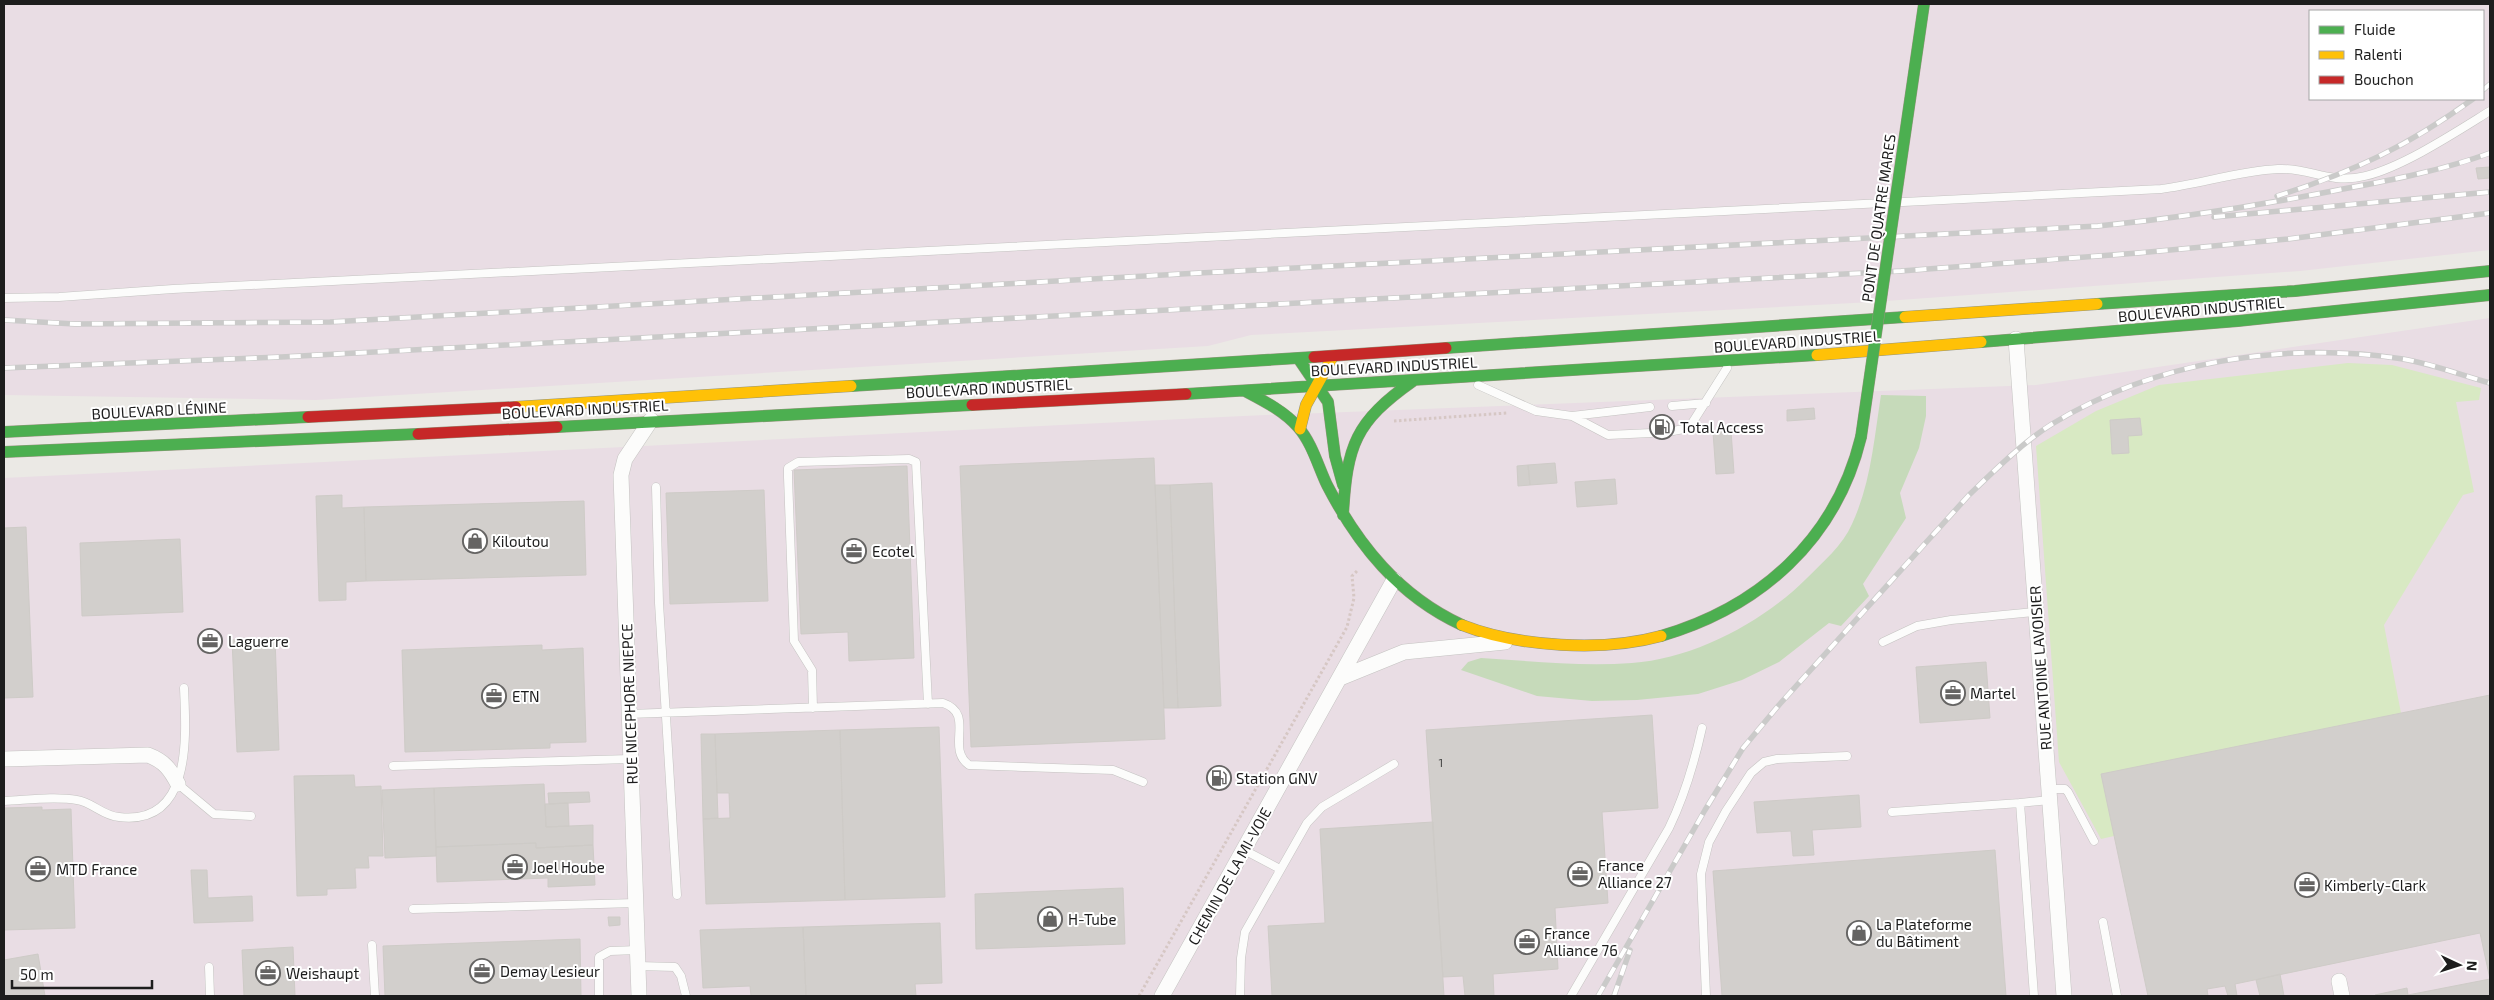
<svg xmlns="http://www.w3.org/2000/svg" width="2494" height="1000" viewBox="0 0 2494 1000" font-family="'Exo 2',sans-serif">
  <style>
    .industrial { fill: #e9dde4; fill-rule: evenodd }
    .grass { fill: #d8e9c3 }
    .forest { fill: #c6daba }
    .building { fill: #d2cfcc; stroke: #cecbc7 }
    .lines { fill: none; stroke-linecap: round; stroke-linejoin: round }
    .lane-casing { stroke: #c4c3c1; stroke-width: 9 }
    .street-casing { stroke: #c4c3c1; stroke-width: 16 }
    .fast-casing { stroke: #94957d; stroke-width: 12 }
    .slow-casing { stroke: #94957d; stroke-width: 12 }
    .jam-casing { stroke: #94957d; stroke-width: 12 }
    .path { stroke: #d6c7c4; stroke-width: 3; stroke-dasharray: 2.5 2.5; stroke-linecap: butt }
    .lane { stroke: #fcfcfb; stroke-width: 8 }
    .street { stroke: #fcfcfb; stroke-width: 15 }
    .fast { stroke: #4caf50; stroke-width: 11 }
    .slow { stroke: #ffc107; stroke-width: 11 }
    .jam { stroke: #c62828; stroke-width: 11 }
    .rail-casing { stroke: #cacac9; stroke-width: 5.5 }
    .rail { stroke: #fff; stroke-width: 4; stroke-dasharray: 11; stroke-linecap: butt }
    .fast-bridge-casing { stroke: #94957d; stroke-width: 12; stroke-linecap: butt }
    .fast-bridge { stroke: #4caf50; stroke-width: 11 }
    .labels { text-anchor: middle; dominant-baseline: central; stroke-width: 4; stroke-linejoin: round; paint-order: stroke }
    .number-label { font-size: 12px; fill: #4a4a49 }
    .street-label { font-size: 15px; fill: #1d1d1d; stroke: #fff }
    .poi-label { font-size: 15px; fill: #1d1d1d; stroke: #fff; text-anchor: start }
  </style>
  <rect width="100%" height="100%" fill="#ebe9e5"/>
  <path class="industrial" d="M4 4H2490V250L2300 271 1872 302 1251 335 1208 346 316 400 4 395ZM2310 11H2483V99H2310Z
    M2490 318V996H4V478L1243 416 2036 385Z"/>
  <path class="grass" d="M2348 363 2392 365 2481 388 2479 400 2456 402 2474 492 2463 495 2384 625 2401 713 2114 836 2101 839 2059 762 2036 446 2096 411 2159 385Z"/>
  <path class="forest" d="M1881 395 1926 396V416L1919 448 1900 493 1906 518 1863 584 1869 596 1841 626 1829 623 1779 662 1742 680 1698 694 1637 700 1592 701 1537 696 1461 670 1468 662 1481 658C1532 661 1582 667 1632 663 1694 659 1763 622 1806 579 1822 563 1843 545 1852 524 1871 483 1874 439 1881 395Z"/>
  <path class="building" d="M2490 167V178L2478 179 2476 168Z
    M1814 408 1815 419 1787 421V410Z
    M2140 418 2142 435 2128 436 2129 453 2112 454 2110 420Z
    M1731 431 1734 473 1716 474 1713 432Z
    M1154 458 1165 739 971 747 960 466Z
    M1555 463 1557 483 1530 485 1528 465Z
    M1528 465 1530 485 1518 486 1517 466Z
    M907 466 914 658 849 661 848 632 801 634 794 470Z
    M1615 479 1617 504 1577 507 1575 482Z
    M1212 483 1221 706 1178 708 1170 485Z
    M1155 485H1170L1178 708H1164Z
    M764 490 768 601 670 604 666 493Z
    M342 495V508L364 507 366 581 346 582V600L319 601 316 496Z
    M584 501 586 575 366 581 364 507Z
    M26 527 33 697 4 698V528Z
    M180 539 183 612 82 616 80 543Z
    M275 638 279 750 237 752 232 640Z
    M542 645V650L583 648 586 742 550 743V748L405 752 402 650Z
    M1986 662 1990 718 1920 723 1916 667Z
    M2490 695V996H2375V995L2407 988 2408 995 2490 979 2480 933 2235 984 2237 996H2228L2225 986 2207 989 2208 996H2148L2101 774Z
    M1652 715 1658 808 1602 812 1608 903 1555 908 1558 969 1493 974 1494 996H1465L1463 976 1443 977 1426 730Z
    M939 727 945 897 845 900 840 730Z
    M840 730 845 900 706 904 703 819 730 818 729 793H717L715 734Z
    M701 734H715L718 818 703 819Z
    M354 775 355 787 381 786 383 856H368L369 868H355L356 888 327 889V895L297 896 294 776Z
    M544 784 546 827 593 825V845L536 848V843L436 847 434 788Z
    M434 788 436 856 385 858 382 790Z
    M589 792 590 802 549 804 548 793Z
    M1859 795 1861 827 1812 830 1814 855 1793 856 1791 831 1757 833 1754 802Z
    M568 803 569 826 546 827 545 804Z
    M42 807V810L71 809 75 928 4 930V808Z
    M1433 822 1444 996H1272L1268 926 1325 923 1320 829Z
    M536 843V848L593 845 595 885 548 887V878L437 882 436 847Z
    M1995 850 2006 996H1722L1713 871Z
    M191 870H207L208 898 252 896 253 921 194 923Z
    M1123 888 1125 944 976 949 975 894Z
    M608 917H620V925L609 926Z
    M940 923 942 983 915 984 916 996H806L803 927Z
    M803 927 806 996H751L750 986 703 988 700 930Z
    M580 939 581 996H385L383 946Z
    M293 947 295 996H244L242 950Z
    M38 954 45 996H4V960Z
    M2280 974 2284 996H2260L2256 980Z"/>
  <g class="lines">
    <defs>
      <path id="lane" d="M4 298 59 297 173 289 2161 189C2200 184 2239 171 2278 169 2309 167 2330 185 2365 176 2403 167 2456 132 2490 111
        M1478 385 1536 411 1572 416 1608 435 1651 433
        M1672 406 1706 403
        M1572 416 1650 407
        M1673 431 1689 428 1727 368
        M656 487 659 603 677 895
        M1883 642 1917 626 1951 620 2035 612
        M813 708 812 670 794 641 788 477V468L798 462 909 459 916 462 928 704
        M629 714 943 703C976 714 945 748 969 765L1113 770 1143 782
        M393 766 630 759
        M178 784 214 814 251 816
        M2049 789H2065L2068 792 2094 841
        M4 801C27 800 54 796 77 800 92 802 103 816 119 817 193 826 186 735 184 688
        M1892 812 2020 803
        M1244 850 1280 869
        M413 909 636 903
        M2103 922 2117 996
        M372 945 375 996
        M638 966 675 967 681 976 686 996
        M209 967 210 996
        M599 996V957L610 951 638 950
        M1240 996 1241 958 1245 932 1307 823 1322 807 1394 764
        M1571 996 1669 828C1685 795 1694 764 1702 728
        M1706 996 1701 874 1709 842 1726 811 1751 773 1764 762 1777 759 1847 756
        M2034 996 2020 803 2050 800"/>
      <path id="street" d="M2016 339 2064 996
        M1340 678 1404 652 1505 642
        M4 759 148 755C164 761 170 769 178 784
        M2339 981 2342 996
        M639 996 621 475 625 459 651 420
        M1162 996 1394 580"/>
      <path id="fast" d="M2097 304 2295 291 2490 271
        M1981 342 2238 321 2490 295
        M1446 348 1905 317
        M1298 358 1328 402 1335 456 1343 485
        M851 386 1314 357
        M1245 391C1264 401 1284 411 1298 427 1312 443 1318 466 1327 485 1358 545 1399 596 1462 625
        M1186 394 1817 355
        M557 427 972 405
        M4 432 308 417
        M4 452 418 434
        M1343 515C1347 445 1355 422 1413 381
        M1661 636C1760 607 1836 540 1861 437"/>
      <path id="slow" d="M1905 317 2097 304
        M1817 355 1981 342
        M516 407 851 386
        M1300 429 1306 405 1333 356
        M1462 625C1518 647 1603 652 1661 636"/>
      <path id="jam" d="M1314 357 1446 348
        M972 405 1186 394
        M308 417 516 407
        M418 434 557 427"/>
    </defs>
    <use href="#lane" class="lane-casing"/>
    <use href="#street" class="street-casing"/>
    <use href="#fast" class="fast-casing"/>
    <use href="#slow" class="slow-casing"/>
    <use href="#jam" class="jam-casing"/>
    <path class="path" d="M1394 421 1507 413
      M1139 996 1347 627 1354 598 1352 576 1358 570"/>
    <use href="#lane" class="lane"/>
    <use href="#street" class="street"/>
    <use href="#fast" class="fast"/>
    <use href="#slow" class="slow"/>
    <use href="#jam" class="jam"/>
    <defs>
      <path id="rail" d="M2483 90 2490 84
        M2277 196C2353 172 2408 146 2473 99
        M2214 217 2490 192
        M4 320 75 324 330 322 1199 273 2098 226C2180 218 2262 205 2343 189 2392 180 2443 170 2490 153
        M4 368 281 357 1901 271 2138 253 2288 239 2490 213
        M1598 996 1705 810 1743 748 1779 705 1969 495C1995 470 2022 443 2052 424 2156 361 2284 341 2403 359 2432 364 2461 375 2490 383
        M1614 996 1630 950"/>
    </defs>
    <use href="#rail" class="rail-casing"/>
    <use href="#rail" class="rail"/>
    <defs>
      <path id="fast-bridge" d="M1861 437 1924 4"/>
    </defs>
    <use href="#fast-bridge" class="fast-bridge-casing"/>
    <use href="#fast-bridge" class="fast-bridge"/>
  </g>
  <defs>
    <symbol id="fuel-ring" viewBox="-11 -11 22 22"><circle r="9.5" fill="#fff" stroke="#656463" stroke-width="1.5"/><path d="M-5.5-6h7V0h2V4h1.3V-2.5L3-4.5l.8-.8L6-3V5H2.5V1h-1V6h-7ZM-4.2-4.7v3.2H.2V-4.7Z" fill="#656463"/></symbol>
    <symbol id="shop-ring" viewBox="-11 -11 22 22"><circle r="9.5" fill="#fff" stroke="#656463" stroke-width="1.5"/><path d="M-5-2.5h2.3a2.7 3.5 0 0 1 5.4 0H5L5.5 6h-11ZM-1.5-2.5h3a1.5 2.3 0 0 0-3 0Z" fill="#656463"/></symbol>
    <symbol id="office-ring" viewBox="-11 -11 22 22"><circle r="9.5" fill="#fff" stroke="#656463" stroke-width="1.5"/><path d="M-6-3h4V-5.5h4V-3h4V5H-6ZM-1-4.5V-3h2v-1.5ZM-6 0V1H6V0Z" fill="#656463"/></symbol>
  </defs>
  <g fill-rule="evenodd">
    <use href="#fuel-ring" x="1648" y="413" width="28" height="28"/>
    <use href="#shop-ring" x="461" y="527" width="28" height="28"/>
    <use href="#office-ring" x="840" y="537" width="28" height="28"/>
    <use href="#office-ring" x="196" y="627" width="28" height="28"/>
    <use href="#office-ring" x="1939" y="679" width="28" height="28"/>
    <use href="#office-ring" x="480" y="682" width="28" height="28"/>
    <use href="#fuel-ring" x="1205" y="764" width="28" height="28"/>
    <use href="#office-ring" x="501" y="853" width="28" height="28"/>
    <use href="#office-ring" x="24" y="855" width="28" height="28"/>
    <use href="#office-ring" x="1566" y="860" width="28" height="28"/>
    <use href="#office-ring" x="2293" y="871" width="28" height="28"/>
    <use href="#shop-ring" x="1036" y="905" width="28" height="28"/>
    <use href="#shop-ring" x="1845" y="919" width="28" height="28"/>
    <use href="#office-ring" x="1513" y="928" width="28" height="28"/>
    <use href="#office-ring" x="468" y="957" width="28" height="28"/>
    <use href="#office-ring" x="254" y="959" width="28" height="28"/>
  </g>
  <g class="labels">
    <g class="number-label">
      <text x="1441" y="762">1</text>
    </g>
    <g class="street-label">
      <text transform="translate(1878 218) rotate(-82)">PONT DE QUATRE MARES</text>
      <text transform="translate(2201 309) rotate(-5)">BOULEVARD INDUSTRIEL</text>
      <text transform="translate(1797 341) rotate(-4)">BOULEVARD INDUSTRIEL</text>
      <text transform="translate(1394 366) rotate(-3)">BOULEVARD INDUSTRIEL</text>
      <text transform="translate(989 388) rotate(-3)">BOULEVARD INDUSTRIEL</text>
      <text transform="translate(585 409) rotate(-3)">BOULEVARD INDUSTRIEL</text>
      <text transform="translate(159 410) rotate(-3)">BOULEVARD LÉNINE</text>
      <text transform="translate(2040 668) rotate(-94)">RUE ANTOINE LAVOISIER</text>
      <text transform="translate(629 704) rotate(-92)">RUE NICEPHORE NIEPCE</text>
      <text transform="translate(1229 876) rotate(-61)">CHEMIN DE LA MI-VOIE</text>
    </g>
    <g class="poi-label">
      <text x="1680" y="427">Total Access</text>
      <text x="492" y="541">Kiloutou</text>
      <text x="872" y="551">Ecotel</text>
      <text x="228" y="641">Laguerre</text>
      <text x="1970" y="693">Martel</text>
      <text x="512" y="696">ETN</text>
      <text x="1236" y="778">Station GNV</text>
      <text x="1598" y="865">France<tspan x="1598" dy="17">Alliance 27</tspan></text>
      <text x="532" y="867">Joel Hoube</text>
      <text x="56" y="869">MTD France</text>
      <text x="2324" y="885">Kimberly-Clark</text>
      <text x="1068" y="919">H-Tube</text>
      <text x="1876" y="924">La Plateforme<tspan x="1876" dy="17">du Bâtiment</tspan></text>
      <text x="1544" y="933">France<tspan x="1544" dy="17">Alliance 76</tspan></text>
      <text x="500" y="971">Demay Lesieur</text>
      <text x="286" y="973">Weishaupt</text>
    </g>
  </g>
  <rect width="2494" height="1000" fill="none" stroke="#1d1d1d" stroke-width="10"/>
  <rect x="2309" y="10" width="175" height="90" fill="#ffffff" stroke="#a5a5a5"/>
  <rect x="2319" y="26" width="25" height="8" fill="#4caf50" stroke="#a5a5a5"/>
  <text x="2354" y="35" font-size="15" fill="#1d1d1d">Fluide</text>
  <rect x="2319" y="51" width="25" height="8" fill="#ffc107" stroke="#a5a5a5"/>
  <text x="2354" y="60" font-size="15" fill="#1d1d1d">Ralenti</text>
  <rect x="2319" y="76" width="25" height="8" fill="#c62828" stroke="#a5a5a5"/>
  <text x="2354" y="85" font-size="15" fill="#1d1d1d">Bouchon</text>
  <g transform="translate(2459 965) rotate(94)" stroke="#ffffff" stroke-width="4" paint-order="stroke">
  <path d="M0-4L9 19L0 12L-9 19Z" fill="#1d1d1d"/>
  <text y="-8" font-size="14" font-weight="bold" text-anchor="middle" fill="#1d1d1d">N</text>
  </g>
  <path d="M12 980v8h140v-8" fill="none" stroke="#1d1d1d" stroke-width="2.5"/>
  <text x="20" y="980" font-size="15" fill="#1d1d1d" stroke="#ffffff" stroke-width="4" paint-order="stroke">50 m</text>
</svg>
